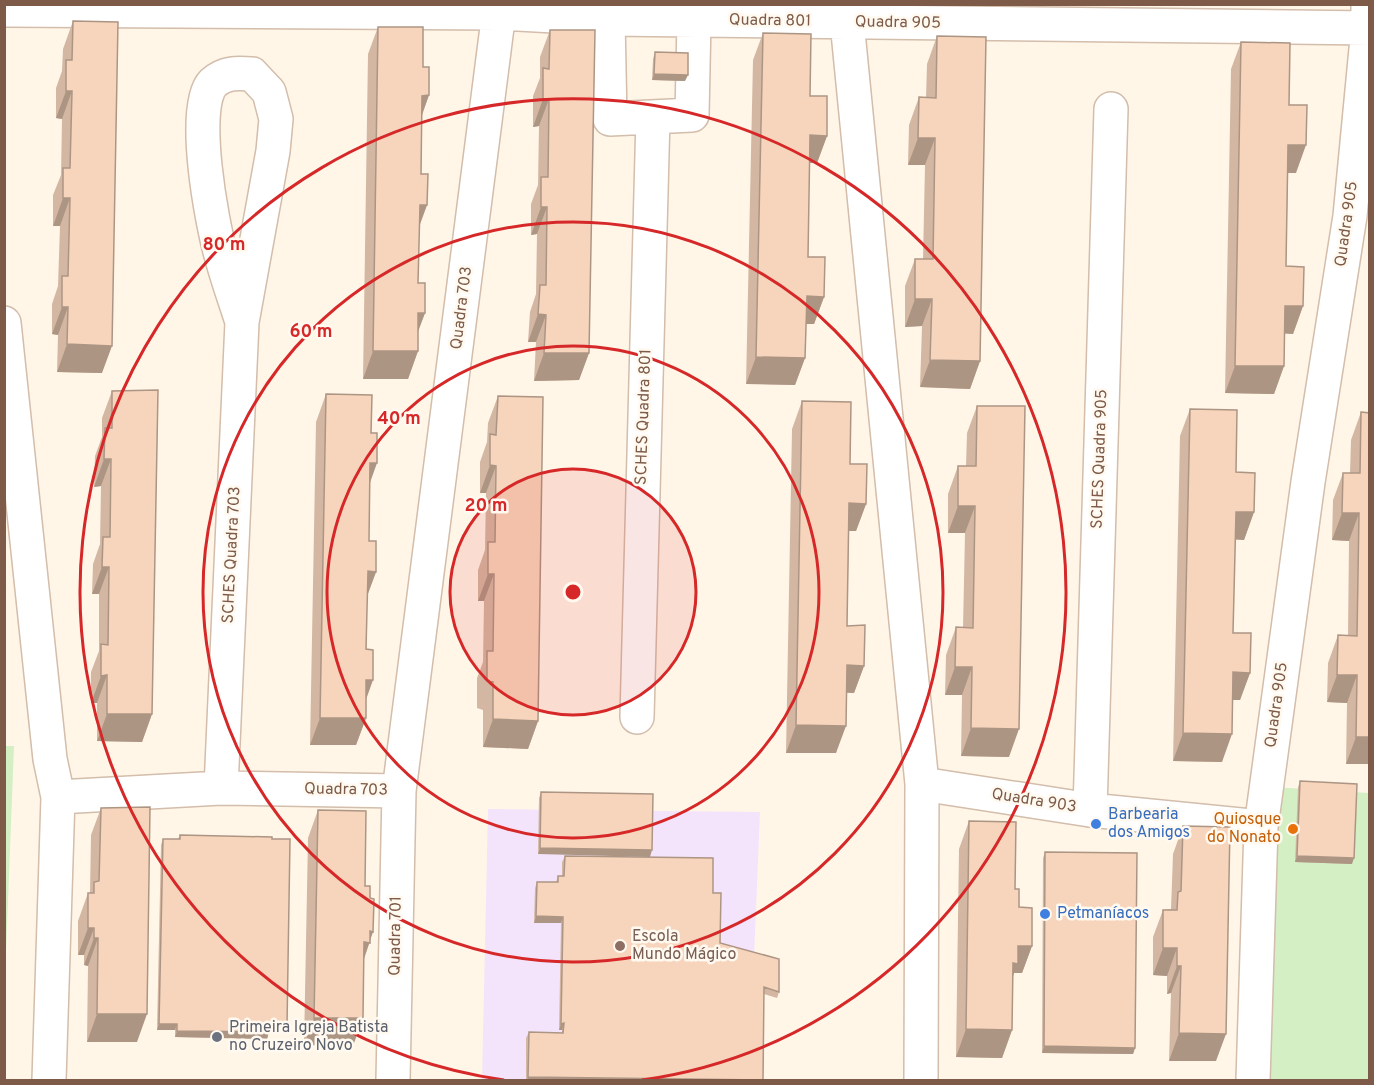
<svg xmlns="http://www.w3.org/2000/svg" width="1374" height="1085" viewBox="0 0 1374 1085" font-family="Overpass,sans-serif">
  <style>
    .education { fill: #f3e4fb }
    .green { fill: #d4efc3 }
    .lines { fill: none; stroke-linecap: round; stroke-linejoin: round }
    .street-casing { stroke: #d3bdab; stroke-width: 36 }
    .street { stroke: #fff; stroke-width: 33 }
    .wall { fill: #d4b7a2 }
    .shaded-wall { fill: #ad9584 }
    .building { fill: #f7d5bc; stroke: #ad9584; stroke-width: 1.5 }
    .ring { fill: none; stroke: #d62828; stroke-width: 3 }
    .shop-dot { fill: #3f7fe0; stroke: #fff9f0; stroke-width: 2 }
    .food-dot { fill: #e8710a; stroke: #fff9f0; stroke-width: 2 }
    .education-dot { fill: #8d6e63; stroke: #fff9f0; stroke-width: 2 }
    .worship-dot { fill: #6b7280; stroke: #fff9f0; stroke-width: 2 }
    .labels { text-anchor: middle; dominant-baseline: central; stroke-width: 5; stroke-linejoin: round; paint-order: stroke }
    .street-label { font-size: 16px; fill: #7d5b48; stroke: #fff9f0 }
    .shop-label { font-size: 16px; fill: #366cbe; stroke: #fff9f0; text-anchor: start }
    .food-label { font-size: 16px; fill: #c56008; stroke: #fff9f0; text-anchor: end }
    .education-label { font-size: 16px; fill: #785e54; stroke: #fff9f0; text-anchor: start }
    .worship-label { font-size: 16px; fill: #5b616d; stroke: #fff9f0; text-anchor: start }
    .centre { fill: #d62828; stroke: #fff9f0; stroke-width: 3 }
    .ring-label { font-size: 18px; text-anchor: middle; font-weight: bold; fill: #d62828; stroke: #fff9f0; stroke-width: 5; stroke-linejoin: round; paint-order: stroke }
  </style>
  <rect width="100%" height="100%" fill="#fff6e8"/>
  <path class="education" d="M488 809 760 812 749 1080H482Z"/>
  <path class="green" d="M5 746H14L5 978 4 746Z
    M1273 787 1369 793V1080H1268Z"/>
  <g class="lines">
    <defs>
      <path id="street" d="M847 4V22L922 784 921 1080
        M4 10 500 13 608 19 1370 28
        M608 19 610 119 692 115 694 20
        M4 323 50 759 58 797 49 1080
        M637 717 653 117
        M922 784 1090 810 1261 827
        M221 788 242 322 273 151 276 119 269 92 252 74C238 73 225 72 213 83 190 106 212 224 221 255 227 278 235 300 242 322
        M58 797 221 788 399 791
        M1090 810 1111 109
        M393 1080 399 791 500 4
        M1253 1080 1261 827 1308 482 1350 216 1368 28V4"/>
    </defs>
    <use href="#street" class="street-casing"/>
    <use href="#street" class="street"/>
  </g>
  <path class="wall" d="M73 21 102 373 57 372 58 335 52 334V304L58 286 60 226H53V195L61 175 62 119 56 118V88L62 71 63 49Z
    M378 27 423 67 429 95 422 115 421 174 427 205 419 227 418 283 425 313 418 330V351L408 379H363L368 54Z
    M550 30 589 353 579 380 534 381 536 342H528L530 312 536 294 537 234 531 235V204L538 185 539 126 533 127V96L540 78V57Z
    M763 33 810 96 827 136 817 163H809L808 257 824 297 814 324H806L805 358 795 385 746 384 753 60Z
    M937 36 980 361 970 389 920 387 922 326 905 327V286L915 259H923L925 165H908L909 125 919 97 926 98 927 64Z
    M1241 42 1289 105 1296 173H1288L1286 266 1303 306 1293 334 1285 333 1284 366 1274 394 1225 393 1231 69Z
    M655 52 685 81 652 80 653 59Z
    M112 391 152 714 142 742 97 741V703H91V672L99 651V594H92L93 564 100 544 101 486 94 487 95 456 102 437V418Z
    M326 394 370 484 369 541 376 572 367 596 366 718 356 745H310L316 422Z
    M498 396 538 721 528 749 483 747V710L477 708V678L483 662 484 601H478V570L485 550 486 493H480V462L487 442 488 423Z
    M802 401 850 464 866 504 856 531H849L847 626 864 666 854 693H846L836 753H786L792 429Z
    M977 406 1009 757 961 756 962 695H945L946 655 956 627 963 628 965 533H948V494L958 466H966L967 433Z
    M1190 409 1236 472 1254 512 1244 540 1235 539 1233 633 1250 673 1240 700H1233L1222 762 1173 761 1180 436Z
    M1361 412 1370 413V764H1346L1347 703 1327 702 1328 663 1338 635 1348 636 1349 541 1332 540 1333 500 1343 473H1350L1351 440Z
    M1300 781 1352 864 1295 862 1298 787Z
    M541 792 653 794 538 854 539 798Z
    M101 808 137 1042H87L88 966 84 965V955H78V921L88 893H90L91 835Z
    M318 810 365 886 370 941 364 959 353 1046 304 1045 308 838Z
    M969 821 1015 889 1019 907 1032 946 1022 973H1014L1013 976 1012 1030 1002 1058 956 1057 959 849Z
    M1183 826 1216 1061H1169L1171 993 1167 994V976L1153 975V937L1163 910 1171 909 1173 854Z
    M180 835 285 1032H269L267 1039 175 1037V1030H157L161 845 163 839H178Z
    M1045 852 1135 1048 1133 1054 1042 1053 1043 858Z
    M565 856 713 893 720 943 779 992 777 998 764 994 763 1080H526V1038L529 1032 562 1033V1030H559L561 923H534L535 888 537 882H556L558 876H562V862Z"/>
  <path class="shaded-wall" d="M654 74 688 75 685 81 652 80Z
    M66 91H72L62 119 56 118Z
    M429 95 419 123 422 96Z
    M543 99H549L539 126 533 127Z
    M810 135 827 136 817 163H800Z
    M918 138H935L925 165H908Z
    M1288 145H1306L1296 173H1278Z
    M63 198H70L60 226H53Z
    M420 205H427L417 232Z
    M541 207H547L537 234 531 235Z
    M807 296 824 297 814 324H797Z
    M915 299H932L922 326 905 327Z
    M1285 306H1303L1293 334 1275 333Z
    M62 307H68L58 335 52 334Z
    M418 313H425L415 340Z
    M538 314 546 315 536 342H528Z
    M67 344 112 346 102 373 57 372Z
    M373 351H418L408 379H363Z
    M544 353H589L579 380 534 381Z
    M756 357 805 358 795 385 746 384Z
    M930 360 980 361 970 389 920 387Z
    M1235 366H1284L1274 394 1225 393Z
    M104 459H111L101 486 94 487Z
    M370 463H377L367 491Z
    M490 465 496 466 486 493H480Z
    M849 503 866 504 856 531H839Z
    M958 506H975L965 533H948Z
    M1236 512H1254L1244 540 1226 539Z
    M1342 513H1359L1349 541 1332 540Z
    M102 567H109L99 594H92Z
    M368 571 376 572 366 599Z
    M488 574H494L484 601H478Z
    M847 665 864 666 854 693 837 692Z
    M955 667H972L962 695H945Z
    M1233 672 1250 673 1240 700H1223Z
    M107 675 97 703H91L101 676Z
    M1337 675H1357L1347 703 1327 702Z
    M366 680H373L363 708Z
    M107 714H152L142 742 97 741Z
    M320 718H366L356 745H310Z
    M493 719 538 721 528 749 483 747Z
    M796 725 846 726 836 753H786Z
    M971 728 1019 729 1009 757 961 756Z
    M1183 733 1232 734 1222 762 1173 761Z
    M1356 737H1370V764H1346Z
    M540 848 652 850 650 857 538 854Z
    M1297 856 1354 858 1352 864 1295 862Z
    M536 916 563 917 561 923H534Z
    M88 928H94L84 955H78Z
    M370 931 373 932 360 970 364 942Z
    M94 938H98L88 966 84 965Z
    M1018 946H1032L1022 973H1014L1008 991H1003Z
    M1163 948H1177L1167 976 1153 975Z
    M1177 966H1181L1171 993 1167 994Z
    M97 1014H147L137 1042H87Z
    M314 1018H363L353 1046 304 1045Z
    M564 1023 562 1030H559L561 1024Z
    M159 1024H177L175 1030H157Z
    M269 1026H287L285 1032H267Z
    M966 1029 1012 1030 1002 1058 956 1057Z
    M177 1031 269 1032 267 1039 175 1037Z
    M1179 1033 1226 1034 1216 1061H1169Z
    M1044 1046 1135 1048 1133 1054 1042 1053Z
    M528 1077 734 1080H527Z"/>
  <path class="building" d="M73 21 118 22 112 346 67 344 68 307H62V276H68L70 198H63V168H70L72 91H66V60H72Z
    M378 27H423V67H429V95L422 96 421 174H428L427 205H420L418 283H425V313H418V351H373Z
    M550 30H595L589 353H544L546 315 538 314 540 285H546L547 207H541V177H548L549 99H543V68L549 69Z
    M763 33 811 34 810 96H827V136L810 135 808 257H825L824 297 807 296 805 358 756 357Z
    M937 36 986 37 980 361 930 360 932 299H915V259H933L935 138H918L919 97 936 98Z
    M1241 42 1290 43 1289 105H1307L1306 145H1288L1286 266 1304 267 1303 306H1285L1284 366H1235Z
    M655 52 688 53V75L654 74Z
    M158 390 152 714H107V675L101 676V644L108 645 109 567H102L103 537H110L111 459H104L105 428H112V391Z
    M326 394 372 395 371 433H377V463H370L369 541H376V572L368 571 366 649 373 650V680H366V718H320Z
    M498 396 543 397 538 721 493 719V682L487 681V651H493L494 574H488V542H495L496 466 490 465V434L496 435Z
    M802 401 851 402 850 464H867L866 504 849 503 847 626 865 625 864 666 847 665 846 726 796 725Z
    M977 406H1025L1019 729 971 728 972 667H955L956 627 973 628 975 506H958V466H976Z
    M1190 409 1237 410 1236 472 1255 473 1254 512H1236L1233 633H1251L1250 673 1233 672 1232 734 1183 733Z
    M1361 412 1370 413V737H1356L1357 675H1337L1338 635 1357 636 1359 513H1342L1343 473H1360Z
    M1300 781 1357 784 1354 858 1297 856Z
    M541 792 653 794 652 850 540 848Z
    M150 807 147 1014H97L98 938H94V928H88V893H94V882L99 881 101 808Z
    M318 810 366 811 365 886H370V898L374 899 373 932 370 931V943L364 942 363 1018H314Z
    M969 821 1016 822 1015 889H1019V907L1032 908V946H1018V964L1013 963 1012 1030 966 1029Z
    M1183 826 1230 827 1226 1034 1179 1033 1181 966H1177V948H1163V910H1177L1178 892 1181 891Z
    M180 835 272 837V839H290L287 1026H269V1032L177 1031V1024H159L163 839H180Z
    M1045 852 1137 853 1135 1048 1044 1046Z
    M565 856 713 858V893H721L720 943 779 959V992L764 987 763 1080 528 1077 529 1032 563 1033 564 1023 561 1024 563 917 536 916 537 882H558V876H564Z"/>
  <circle cx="573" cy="592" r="123" fill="#d62828" fill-opacity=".12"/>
  <g class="ring">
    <circle cx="573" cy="592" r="123"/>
    <circle cx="573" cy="592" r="246"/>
    <circle cx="573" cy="592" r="370"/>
    <path d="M504 1080A493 493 0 1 1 642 1080"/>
  </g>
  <g class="shop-dot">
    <circle cx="1096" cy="824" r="6"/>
    <circle cx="1045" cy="914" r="6"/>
  </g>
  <circle class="food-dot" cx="1293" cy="829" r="6"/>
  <circle class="education-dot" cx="620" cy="946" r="6"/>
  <circle class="worship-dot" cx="217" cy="1037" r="6"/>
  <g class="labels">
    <g class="street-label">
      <text transform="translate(770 21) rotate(1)">Quadra 801</text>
      <text transform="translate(898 23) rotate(1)">Quadra 905</text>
      <text transform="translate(1347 224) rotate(-82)">Quadra 905</text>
      <text transform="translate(462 308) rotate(-83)">Quadra 703</text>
      <text transform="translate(644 417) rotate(-88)">SCHES Quadra 801</text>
      <text transform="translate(1100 459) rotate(-88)">SCHES Quadra 905</text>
      <text transform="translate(232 555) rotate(-87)">SCHES Quadra 703</text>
      <text transform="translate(1277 705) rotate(-82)">Quadra 905</text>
      <text transform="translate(346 790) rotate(1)">Quadra 703</text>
      <text transform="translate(1034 801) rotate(9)">Quadra 903</text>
      <text transform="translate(396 936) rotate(-89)">Quadra 701</text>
    </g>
    <g class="shop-label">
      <text x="1108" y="815">Barbearia<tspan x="1108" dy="18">dos Amigos</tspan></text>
      <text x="1057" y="914">Petmaníacos</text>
    </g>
    <g class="food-label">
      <text x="1281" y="820">Quiosque<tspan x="1281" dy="18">do Nonato</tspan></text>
    </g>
    <g class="education-label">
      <text x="632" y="937">Escola<tspan x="632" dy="18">Mundo Mágico</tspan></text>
    </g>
    <g class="worship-label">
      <text x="229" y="1028">Primeira Igreja Batista<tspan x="229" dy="18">no Cruzeiro Novo</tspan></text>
    </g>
  </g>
  <circle cx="573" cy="592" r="9" class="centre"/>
  <g class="ring-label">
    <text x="224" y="250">80 m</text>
    <text x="311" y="337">60 m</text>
    <text x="399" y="424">40 m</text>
    <text x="486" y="511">20 m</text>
  </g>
  <rect width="1374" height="1085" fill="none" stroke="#7d5b48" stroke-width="12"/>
</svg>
